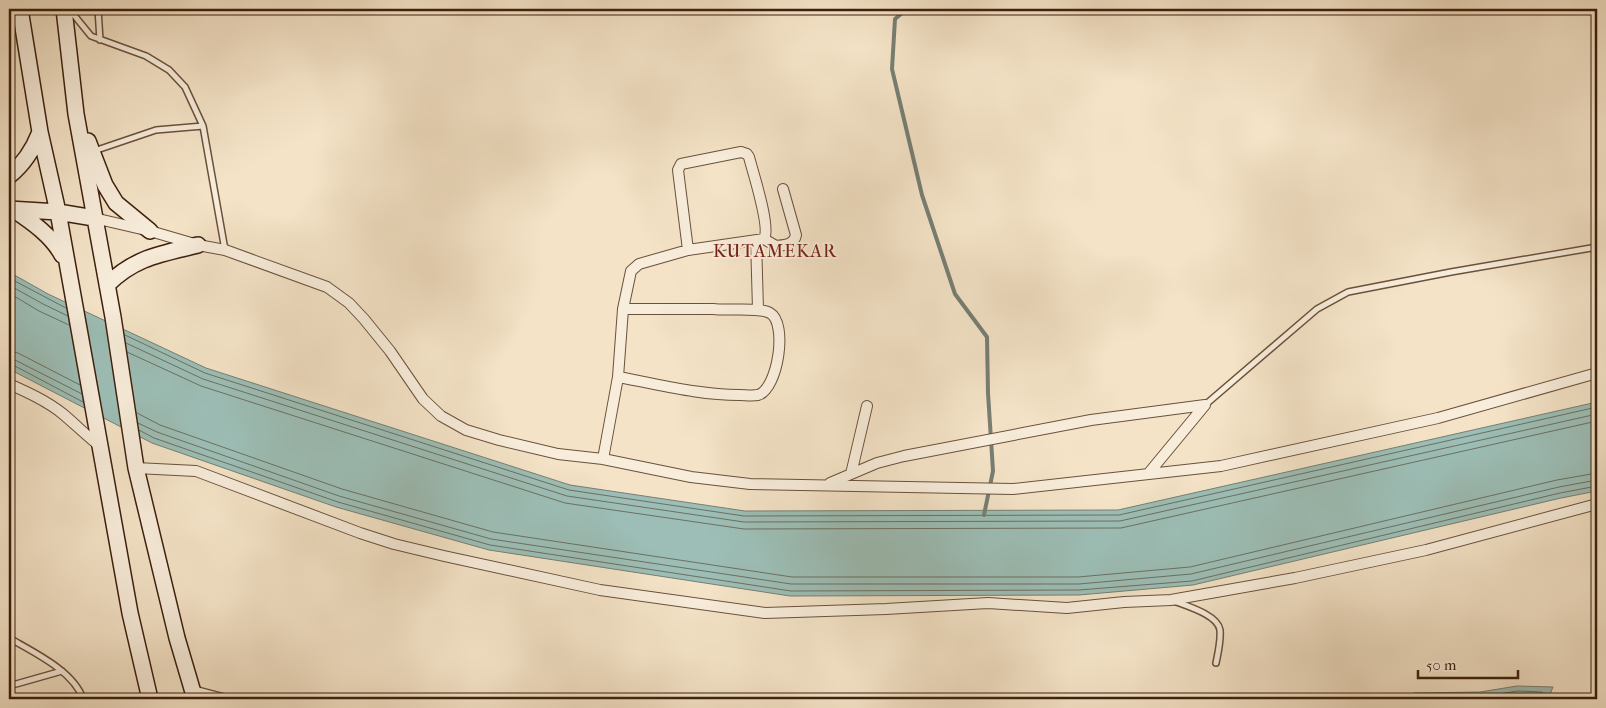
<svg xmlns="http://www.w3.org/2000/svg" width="1606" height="708" viewBox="0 0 1606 708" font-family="'IM FELL French Canon',serif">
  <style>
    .water { fill: #9cbeb6; stroke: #767f73 }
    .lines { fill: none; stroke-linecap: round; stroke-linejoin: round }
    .shore { stroke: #6c6f62; stroke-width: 1 }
    .stream { stroke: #767f73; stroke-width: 4 }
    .lane-casing { stroke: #6a513c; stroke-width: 8 }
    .street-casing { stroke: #6a513c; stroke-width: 12 }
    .secondary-casing { stroke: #3c200e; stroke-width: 18 }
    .lane { stroke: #f8eddb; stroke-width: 5 }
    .street { stroke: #f8eddb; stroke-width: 10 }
    .secondary { stroke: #f8eddb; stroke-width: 15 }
    .labels { text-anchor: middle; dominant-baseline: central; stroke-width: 4; stroke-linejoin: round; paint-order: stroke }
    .quarter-label { font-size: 18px; letter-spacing: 1px; fill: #7a1f14; stroke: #f8eddb }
  </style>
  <rect width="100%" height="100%" fill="#f4e3c7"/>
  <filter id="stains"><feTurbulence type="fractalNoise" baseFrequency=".004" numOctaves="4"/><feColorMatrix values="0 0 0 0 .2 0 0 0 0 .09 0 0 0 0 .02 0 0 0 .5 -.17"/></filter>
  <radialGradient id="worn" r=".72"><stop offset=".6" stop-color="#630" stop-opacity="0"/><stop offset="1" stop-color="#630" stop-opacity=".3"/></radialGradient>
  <path class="water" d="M9 272 48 294 206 368 570 485 745 511 1118 510 1597 402V491L1561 498 1193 585 1079 595 790 596 489 550 336 507 152 443 9 369Z
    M1517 686 1553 687 1548 699H1396L1414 693 1480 692Z"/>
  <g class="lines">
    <path class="shore" d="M9 278 66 308
      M9 285 43 304 68 316
      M9 293 39 311 69 325
      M125 335 205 373 569 490 744 516 1119 515 1597 407
      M126 343 203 379 567 496 744 522 1120 521 1597 414
      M9 351 18 353 80 385
      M127 352 201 386 565 503 744 529 1121 528 1597 421
      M9 359 15 360 82 394
      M9 365H13L83 402
      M137 413 160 425 342 489 493 532 792 577H1078L1190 567 1557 480 1597 473
      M138 423 157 432 339 496 491 539 791 584H1079L1191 574 1559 487 1597 480
      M139 430 154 438 338 502 490 545 791 591 1079 590 1192 581 1560 493 1597 486
      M1412 699 1480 697 1518 691 1542 692 1544 694V699"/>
    <path class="stream" d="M907 9 895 19 892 69 922 195 955 294 987 337 988 393 993 471 984 515"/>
    <defs>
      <path id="lane" d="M69 9 91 36 146 56 169 70 185 87 203 126 225 250
        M98 9 100 40
        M94 151 156 130 203 126
        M1205 405 1317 309 1348 292 1451 272 1597 247
        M1174 601C1187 606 1218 615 1220 630 1221 641 1218 653 1216 663
        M9 638C33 652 74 671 83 699
        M9 686 62 671
        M194 689 232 699
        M317 699 330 697 337 699
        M1595 699 1597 693"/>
      <path id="street" d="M94 218 150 231 198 245 225 250 327 287 349 303 364 319 390 351 423 399 441 416 466 430 499 440 558 454 603 459 691 477 750 484 1013 489 1221 466 1438 418 1597 373
        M756 240 758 309
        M688 250 678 170 681 164 741 152 747 154 749 157C753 173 771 227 764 239
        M618 377C658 384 698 395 739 395 745 395 752 396 758 395 778 389 788 323 770 313 760 307 727 311 713 309H623
        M9 384C27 392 47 401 63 414 76 425 88 437 101 447
        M603 459 618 377 623 309 631 271 639 264 688 250 764 239 776 246C785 245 794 245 796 235L783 189
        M136 468 196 471 360 533 394 544 444 556 600 590 765 613 886 609 988 603 1067 608 1124 602 1171 600 1295 578 1426 550 1597 504
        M851 474 867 406
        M1148 474 1205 405
        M830 483 877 463 904 456 1091 420 1205 405"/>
      <path id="secondary" d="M20 9 40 132 58 212 130 613 150 699
        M64 9 76 114 113 317 136 468 177 638 195 699
        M88 141 105 185 116 203 150 231
        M9 176C24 164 33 150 40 132
        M9 209 58 212 94 218
        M14 210C32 222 52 236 62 255
        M107 285C135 257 161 254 198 245"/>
    </defs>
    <use href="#lane" class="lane-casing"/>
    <use href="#street" class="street-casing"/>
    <use href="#secondary" class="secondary-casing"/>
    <use href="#lane" class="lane"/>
    <use href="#street" class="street"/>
    <use href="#secondary" class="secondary"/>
  </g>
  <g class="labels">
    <g class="quarter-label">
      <text x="775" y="251">KUTAMEKAR</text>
    </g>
  </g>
  <rect width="1606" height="708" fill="none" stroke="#f4e3c7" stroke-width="30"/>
  <rect x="10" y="10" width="1586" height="688" fill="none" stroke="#3c200e" stroke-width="2.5"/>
  <rect x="15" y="15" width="1576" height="678" fill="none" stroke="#3c200e"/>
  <path d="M1418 670v8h100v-8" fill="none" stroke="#3c200e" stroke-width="2.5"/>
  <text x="1426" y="670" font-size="15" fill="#3c200e" stroke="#f8eddb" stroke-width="4" paint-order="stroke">50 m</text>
  <rect width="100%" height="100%" filter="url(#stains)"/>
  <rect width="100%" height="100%" fill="url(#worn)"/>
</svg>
